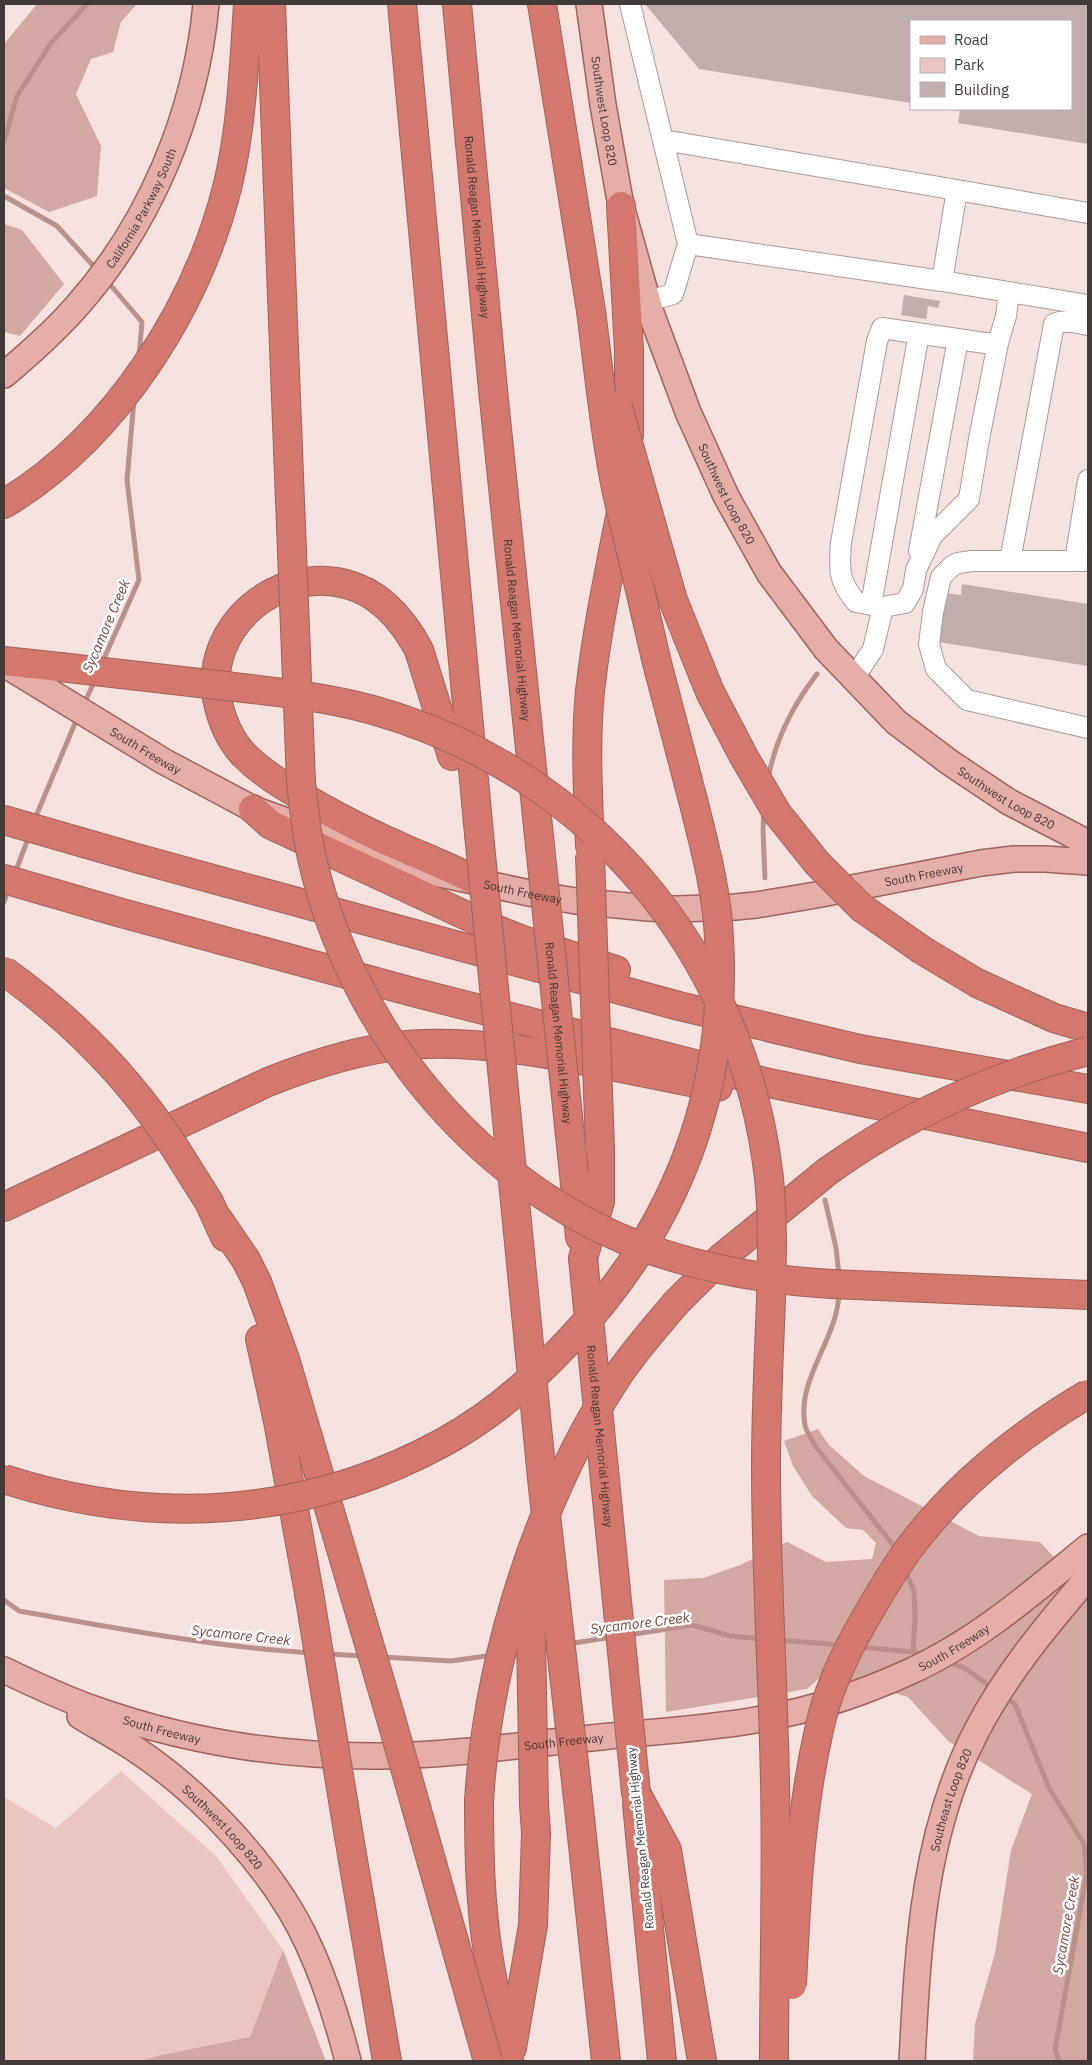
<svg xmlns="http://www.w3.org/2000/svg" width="1092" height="2065" viewBox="0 0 1092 2065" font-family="'IBM Plex Sans',sans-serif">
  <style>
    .green { fill: #ebc6c1 }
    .forest { fill: #d3a7a2 }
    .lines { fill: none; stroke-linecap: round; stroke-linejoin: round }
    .stream { stroke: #bb908b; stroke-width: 5 }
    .building { fill: #c1aeac }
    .minor-casing { stroke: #ac9a97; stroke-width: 22 }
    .major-casing { stroke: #a1625b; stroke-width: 28 }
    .highway-casing { stroke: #a1625b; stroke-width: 30 }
    .minor { stroke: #fff; stroke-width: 20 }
    .major { stroke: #e5ada7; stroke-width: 25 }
    .highway { stroke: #d4776d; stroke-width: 28 }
    .highway-bridge-casing { stroke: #a1625b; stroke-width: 30; stroke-linecap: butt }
    .highway-bridge { stroke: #d4776d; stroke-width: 28 }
    .labels { text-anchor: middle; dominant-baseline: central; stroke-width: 5; stroke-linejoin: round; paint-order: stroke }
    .street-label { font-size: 12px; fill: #423a39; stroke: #fff }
    .water-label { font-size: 14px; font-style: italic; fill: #7c423c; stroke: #fff }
  </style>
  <rect width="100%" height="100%" fill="#f5e2df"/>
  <path class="green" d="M121 1771 217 1857 283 1950 250 2038 157 2056 143 2061H4V1797L56 1828Z"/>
  <path class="forest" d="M37 4H137L121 22 113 52 91 59 76 94 101 146 97 196 49 212 4 188V44Z
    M4 224 22 230 64 284 20 336 4 332Z
    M818 1429 829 1445 864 1476 979 1536 1040 1542 1088 1594V2061H973L975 2024 995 1953 1011 1850 1032 1794 948 1741 908 1697 825 1673 807 1689 666 1712 664 1580 703 1578 740 1565 787 1542 826 1562 872 1559 876 1543 863 1530 846 1528 812 1496 793 1466 784 1441Z
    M283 1950 326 2061H143L157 2056 250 2037Z"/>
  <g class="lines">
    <path class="stream" d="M4 141 17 96 51 43 87 4
      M4 196 57 226 98 271
      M107 281 142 322 139 357
      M102 663 139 580 127 480 134 400
      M84 704 95 680
      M768 779C775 741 793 705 817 674
      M764 810 763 830 765 878
      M34 821 78 716
      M15 873 29 836
      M4 902 9 888
      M825 1200 836 1248 839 1275
      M839 1291C839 1338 796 1378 805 1425 806 1432 812 1439 815 1446L897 1550
      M905 1570 914 1591 915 1619 913 1652
      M4 1600 19 1611C116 1628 213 1647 312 1653
      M628 1635 693 1625 730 1636 762 1639
      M778 1640 842 1645
      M568 1644 612 1637
      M860 1647 913 1652 923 1655
      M328 1654 364 1656
      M382 1657 451 1661 493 1655
      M946 1662 963 1667 993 1688
      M1003 1696 1015 1704 1049 1788 1084 1844 1087 1872 1055 2050 1059 2061"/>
  </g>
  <path class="building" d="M645 4H1088V144L958 123 960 111 949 110 1071 109V21H911V103L699 69Z
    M904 295 940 301 938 308 928 306 926 319 901 315Z
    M962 584 1088 604V666L938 642 946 593 961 595Z"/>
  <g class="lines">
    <defs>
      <path id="minor" d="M630 4 688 244 673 294 648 301
        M663 140 957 190
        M688 244 942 281
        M1009 292 942 281 957 190 1088 213
        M998 343H985L882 328 877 341 841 543C839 568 838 581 856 602L883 607 905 603 913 589 916 570 932 536 969 499 979 439 998 343 1006 316 1009 292 1088 305
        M919 551 958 339
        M1010 561 1054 324C1064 319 1077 323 1088 325
        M1075 561 1088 480
        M1088 561H972L958 563 952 566 941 577 933 612 929 644 936 669 967 700 1088 728
        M871 605 919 333
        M854 678 873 649 883 607"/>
      <g id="major">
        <path id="s1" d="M589 4 603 105 621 206 651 313 688 412 726 496 769 573 826 649 896 722 949 762 1009 802 1088 843"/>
        <path id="s2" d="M4 375C29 354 54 332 76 307 150 224 196 114 206 4"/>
        <path id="s3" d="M4 664 163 761 253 809 426 871 539 895 576 901 648 908 676 909 735 907 756 905 816 895 981 863 1014 859H1045L1088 862"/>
        <path id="s4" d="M4 1670C33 1684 63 1698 94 1709 187 1742 284 1757 382 1756 455 1755 528 1744 601 1737 650 1732 701 1729 750 1721 805 1712 859 1695 909 1672 976 1642 1032 1593 1088 1547"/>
        <path id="s5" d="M80 1716C98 1727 117 1737 135 1749 203 1794 276 1872 309 1946 326 1983 338 2022 348 2061"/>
        <path id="s6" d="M912 2061C918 1947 923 1833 977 1730 1006 1674 1047 1625 1088 1577"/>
      </g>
      <g id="highway">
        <path d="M271 4 282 296"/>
        <path d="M402 4 479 834"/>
        <path id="s7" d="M457 4 493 390 540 846"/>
        <path d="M542 4 591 311"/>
        <path d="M621 206 629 350V435"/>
        <path d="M4 504C115 437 197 309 228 184 242 125 244 64 248 4"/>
        <path d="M4 661 60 667"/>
        <path d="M452 756 419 650C403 620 381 593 346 584 277 566 205 626 217 698 221 719 229 739 244 755 262 773 284 786 306 799 339 818 374 836 410 851 431 860 451 868 472 879"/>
        <path d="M253 809 271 825 495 929 520 939 616 970"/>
        <path d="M4 820 136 858 679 1006 860 1049 1088 1089"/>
        <path d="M590 846C588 794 585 743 590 691 597 629 610 568 622 507"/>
        <path d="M4 879 118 912 413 992 769 1083 1088 1148"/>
        <path d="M922 950 977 983 1054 1018 1088 1028"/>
        <path d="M175 1148 209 1202 225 1237"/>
        <path d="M574 1174 580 1237"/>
        <path d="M4 1207 268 1082C313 1064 359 1049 407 1045 508 1037 618 1070 718 1087"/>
        <path d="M218 1219 246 1260 257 1282 285 1359 390 1715"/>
        <path d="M583 1258 600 1202V1150"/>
        <path d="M832 1284 1088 1295"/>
        <path d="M676 1303 721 1258 828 1171"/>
        <path d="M260 1339 278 1421 309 1593"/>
        <path d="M636 1793 667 1850 702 2061"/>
        <path d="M578 1799 606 2061"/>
        <path d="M479 1801C479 1852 480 1902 488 1953 493 1989 502 2025 509 2061"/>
        <path d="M637 1804 662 2061"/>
        <path d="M349 1837 387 2061"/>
        <path d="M512 2048 533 1925 536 1833 534 1804"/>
      </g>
    </defs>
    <use href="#minor" class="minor-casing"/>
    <use href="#major" class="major-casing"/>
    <use href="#highway" class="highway-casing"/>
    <use href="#minor" class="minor"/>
    <use href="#major" class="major"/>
    <use href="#highway" class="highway"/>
    <defs>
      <g id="highway-bridge">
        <path d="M282 296 301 782C304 808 306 833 312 858 350 1026 471 1177 632 1243 696 1268 764 1280 832 1284"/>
        <path d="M618 407 673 600 710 692 744 757 777 813 817 863 862 908 922 950"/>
        <path d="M60 667C112 673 164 679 217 685 269 691 322 696 373 710 591 772 743 953 769 1178 773 1218 772 1258 771 1299 769 1354 766 1410 766 1466 766 1572 773 1677 775 1782 777 1875 774 1968 774 2061"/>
        <path d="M479 834 543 1488 578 1799"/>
        <path id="s8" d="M540 846 574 1174"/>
        <path d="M590 855 600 1150"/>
        <path d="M4 971C71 1019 130 1078 175 1148"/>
        <path d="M828 1171C906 1115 995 1075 1088 1051"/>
        <path id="s9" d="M583 1258 636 1793"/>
        <path d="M4 1479C153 1527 304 1518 442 1443 490 1417 531 1382 568 1342 675 1229 728 1094 719 938 717 892 705 848 694 804 682 757 669 710 657 663 648 624 639 585 630 547 624 522 617 497 613 472 603 419 598 364 591 311"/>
        <path d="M530 1582 534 1804"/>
        <path d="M309 1593 349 1837"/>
        <path d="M390 1715 488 2061"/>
        <path d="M479 1801C488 1655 540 1492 621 1371 638 1347 657 1325 676 1303"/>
        <path d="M792 1985C796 1899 800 1814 819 1730 827 1691 845 1653 865 1619 880 1593 895 1566 914 1542 961 1481 1022 1433 1088 1394"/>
      </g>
    </defs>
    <use href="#highway-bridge" class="highway-bridge-casing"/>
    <use href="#highway-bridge" class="highway-bridge"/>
  </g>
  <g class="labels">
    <g class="street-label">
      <text stroke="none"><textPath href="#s1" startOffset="108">Southwest Loop 820</textPath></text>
      <text stroke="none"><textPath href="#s2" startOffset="218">California Parkway South</textPath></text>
      <text stroke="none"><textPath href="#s7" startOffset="224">Ronald Reagan Memorial Highway</textPath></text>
      <text stroke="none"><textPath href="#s1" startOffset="512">Southwest Loop 820</textPath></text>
      <text stroke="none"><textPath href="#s7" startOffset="629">Ronald Reagan Memorial Highway</textPath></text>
      <text stroke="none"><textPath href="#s3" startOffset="166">South Freeway</textPath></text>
      <text stroke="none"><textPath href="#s1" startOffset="932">Southwest Loop 820</textPath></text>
      <text stroke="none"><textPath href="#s3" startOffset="976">South Freeway</textPath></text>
      <text stroke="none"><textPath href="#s3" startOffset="571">South Freeway</textPath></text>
      <text stroke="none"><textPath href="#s8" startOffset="188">Ronald Reagan Memorial Highway</textPath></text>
      <text stroke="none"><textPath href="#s9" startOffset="179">Ronald Reagan Memorial Highway</textPath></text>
      <text stroke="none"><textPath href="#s4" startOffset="979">South Freeway</textPath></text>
      <text stroke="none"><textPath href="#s4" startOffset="169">South Freeway</textPath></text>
      <text stroke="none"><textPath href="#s4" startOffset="574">South Freeway</textPath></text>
      <text stroke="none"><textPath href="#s6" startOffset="265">Southeast Loop 820</textPath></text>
      <text stroke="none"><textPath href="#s5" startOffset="182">Southwest Loop 820</textPath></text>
      <text transform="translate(640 1838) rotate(-96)">Ronald Reagan Memorial Highway</text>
    </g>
    <g class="water-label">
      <text transform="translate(106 626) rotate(-67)">Sycamore Creek</text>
      <text transform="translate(640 1623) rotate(-7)">Sycamore Creek</text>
      <text transform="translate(241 1635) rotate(6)">Sycamore Creek</text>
      <text transform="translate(1066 1925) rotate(-80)">Sycamore Creek</text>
    </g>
  </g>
  <rect width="1092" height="2065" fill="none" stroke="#423a39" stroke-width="10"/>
  <rect x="910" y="20" width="162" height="90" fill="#ffffff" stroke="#b3b0b0"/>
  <rect x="920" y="36" width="25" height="8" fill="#e5ada7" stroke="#b3b0b0"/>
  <text x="954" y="45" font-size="15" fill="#423a39">Road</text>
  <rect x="920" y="58" width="25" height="15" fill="#ebc6c1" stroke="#b3b0b0"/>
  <text x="954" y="70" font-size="15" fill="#423a39">Park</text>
  <rect x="920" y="82" width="25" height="15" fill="#c1aeac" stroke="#b3b0b0"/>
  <text x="954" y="95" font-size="15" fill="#423a39">Building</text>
</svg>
